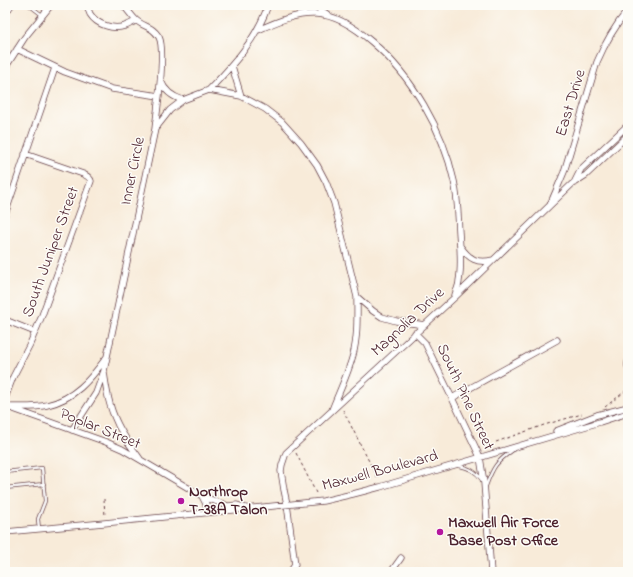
<svg xmlns="http://www.w3.org/2000/svg" width="633" height="577" viewBox="0 0 633 577" font-family="'Indie Flower',sans-serif">
  <style>
    .lines { fill: none; stroke-linecap: round; stroke-linejoin: round }
    .service-casing { stroke: #643e45; stroke-width: 4 }
    .minor-casing { stroke: #643e45; stroke-width: 7 }
    .path { stroke: #643e45; stroke-width: 1; stroke-dasharray: 3 3; stroke-linecap: butt }
    .service { stroke: #fff; stroke-width: 2.5 }
    .minor { stroke: #fff; stroke-width: 5.5 }
    .poi-dot { fill: #b5179e; stroke: #fdfcf7; stroke-width: 1.5 }
    .labels { text-anchor: middle; dominant-baseline: central; stroke-width: 3; stroke-linejoin: round; paint-order: stroke }
    .street-label { font-size: 16px; fill: #4a1f2b; stroke: #fdfcf7 }
    .poi-label { font-size: 16px; font-weight: bold; fill: #4a1f2b; stroke: #fdfcf7; text-anchor: start }
  </style>
  <rect width="100%" height="100%" fill="#fdfcf7"/>
  <filter id="ink" filterUnits="userSpaceOnUse"><feTurbulence type="fractalNoise" baseFrequency=".025" numOctaves="2"/><feDisplacementMap in="SourceGraphic" scale="8" xChannelSelector="R" yChannelSelector="G"/><feConvolveMatrix kernelMatrix="1 2 1 2 8 2 1 2 1" color-interpolation-filters="sRGB"/></filter>
  <filter id="wash" filterUnits="userSpaceOnUse"><feTurbulence type="fractalNoise" baseFrequency=".012" numOctaves="4" result="noise"/><feDisplacementMap in="SourceGraphic" scale="16" xChannelSelector="R" yChannelSelector="G"/><feGaussianBlur stdDeviation="0.9" result="paint"/><feColorMatrix in="noise" values="0 0 0 0 0 0 0 0 0 0 0 0 0 0 0 0 0 1.4 0 .05"/><feComposite in="paint" operator="in"/></filter>
  <g filter="url(#wash)">
    <rect width="100%" height="100%" fill="#f8ebd9"/>
  </g>
  <g filter="url(#ink)">
    <g class="lines">
      <defs>
        <path id="service" d="M29 5 42 15
          M5 17 13 5
          M628 355 626 365 628 372
          M459 466C469 468 476 471 482 480
          M5 472 42 468 45 501 38 519 39 529
          M486 486C493 467 496 462 513 450
          M5 488 44 484"/>
        <path id="minor" d="M87 5C88 8 89 12 90 14 97 25 113 30 125 26 129 25 133 22 136 21
          M123 5C128 10 132 17 137 21 146 28 152 26 159 37 166 50 157 112 155 129
          M313 5 327 14
          M258 30C276 22 296 13 316 14 337 15 357 29 372 42 412 76 443 130 454 181 458 198 458 215 459 232 460 248 462 265 459 281 459 286 456 291 455 295
          M17 49 65 72 112 89 159 96
          M232 66 241 96
          M5 68 25 37 51 5
          M161 81C165 92 173 97 183 100
          M209 90C233 65 257 39 268 5
          M574 183 581 169 628 125
          M550 205 556 191 564 172 597 62C605 43 615 26 628 10
          M5 214 55 68
          M460 246C469 259 477 264 493 260
          M5 320 35 332
          M415 333 425 343 452 398 480 457 484 483 491 572
          M104 372C106 387 108 402 114 416 120 432 130 445 140 459
          M5 398 13 377 30 344 41 318 91 181C90 177 87 176 83 174L25 154
          M452 398 557 340
          M5 406 106 442 122 449 202 496 206 504 207 513
          M9 407C21 407 35 408 47 405 74 399 90 380 106 358
          M332 410C339 392 348 374 353 355 358 336 357 316 357 297
          M72 430 96 393 104 371 155 129 170 110 183 100 209 90 241 96 265 109 282 122 301 143 317 165 326 182 334 203 357 297 373 311 382 317 396 321 425 325
          M556 431 597 415 628 407
          M202 496 228 506 237 505 246 508
          M5 532 104 523 323 501 353 494 380 487 600 422 628 413
          M290 572 295 565 287 504 284 490 281 471 282 465 286 453 455 297 572 184 586 175 628 135
          M391 572 401 558"/>
      </defs>
      <use href="#service" class="service-casing"/>
      <use href="#minor" class="minor-casing"/>
      <path class="path" d="M5 46 10 47
        M605 407 628 389
        M343 410 378 479
        M496 442 544 425 582 414
        M296 453 316 493
        M104 499 105 517"/>
      <use href="#service" class="service"/>
      <use href="#minor" class="minor"/>
    </g>
  </g>
  <g class="poi-dot">
    <circle cx="181" cy="501" r="4"/>
    <circle cx="440" cy="532" r="4"/>
  </g>
  <g class="labels">
    <g class="street-label">
      <text transform="translate(571 103) rotate(-73)">East Drive</text>
      <text transform="translate(133 171) rotate(-78)">Inner Circle</text>
      <text transform="translate(51 252) rotate(-70)">South Juniper Street</text>
      <text transform="translate(408 322) rotate(-43)">Magnolia Drive</text>
      <text transform="translate(465 397) rotate(65)">South Pine Street</text>
      <text transform="translate(100 429) rotate(22)">Poplar Street</text>
      <text transform="translate(380 471) rotate(-15)">Maxwell Boulevard</text>
    </g>
    <g class="poi-label">
      <text x="189" y="492">Northrop<tspan x="189" dy="18">T-38A Talon</tspan></text>
      <text x="448" y="523">Maxwell Air Force<tspan x="448" dy="18">Base Post Office</tspan></text>
    </g>
  </g>
  <rect width="633" height="577" fill="none" stroke="#fdfcf7" stroke-width="20"/>
</svg>
